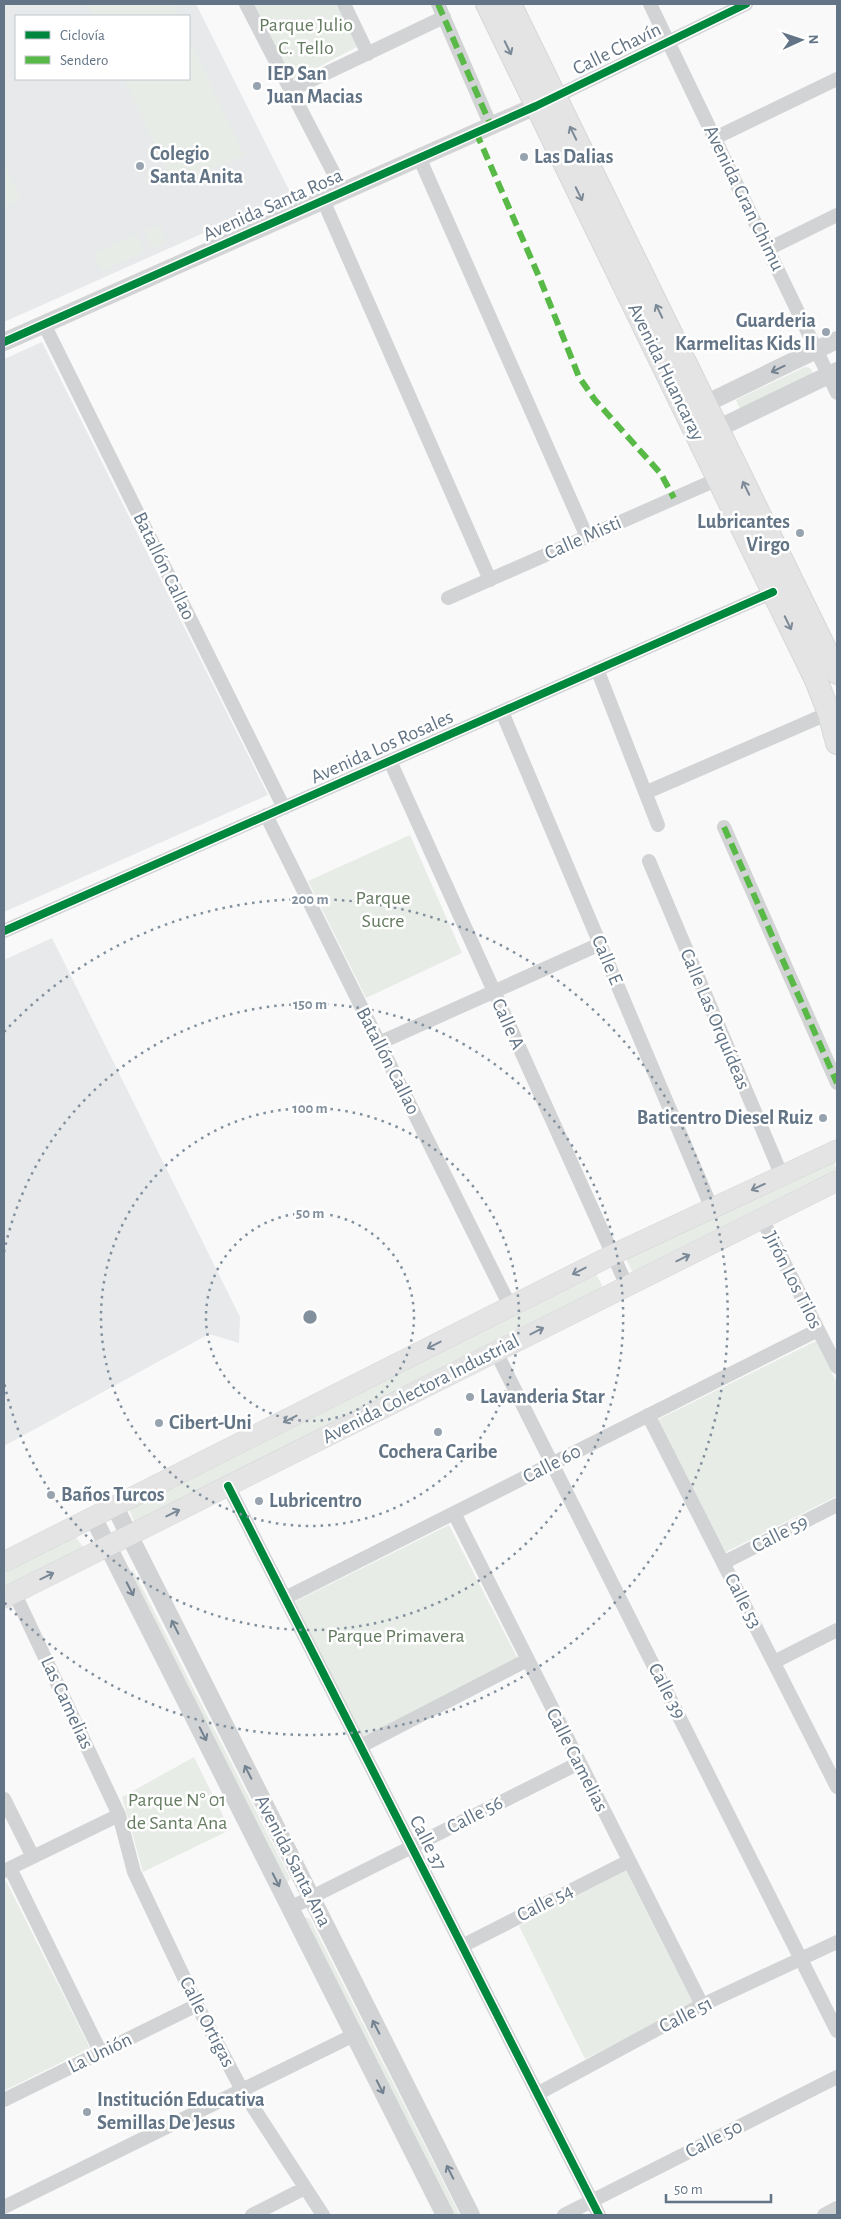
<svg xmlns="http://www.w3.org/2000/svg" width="841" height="2219" viewBox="0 0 841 2219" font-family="'Alegreya Sans',sans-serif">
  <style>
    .built { fill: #e7e9ea; fill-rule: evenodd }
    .green { fill: #e8ece7 }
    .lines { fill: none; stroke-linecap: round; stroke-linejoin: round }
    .secondary-casing { stroke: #d6d7d8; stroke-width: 21 }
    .primary-casing { stroke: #d6d7d8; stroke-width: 24 }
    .minor { stroke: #d2d3d4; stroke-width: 14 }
    .tertiary { stroke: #d2d3d4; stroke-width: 18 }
    .secondary { stroke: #e4e4e5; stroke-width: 20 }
    .primary { stroke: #e4e4e5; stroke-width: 22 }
    .quiet { stroke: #58b947; stroke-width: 6; stroke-dasharray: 12 6; stroke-linecap: butt }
    .cycleway-casing { stroke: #fff; stroke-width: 11 }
    .cycleway { stroke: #00873e; stroke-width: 8 }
    .oneway { stroke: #7c8a98 }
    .oneway2 { stroke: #738291 }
    .ring { fill: none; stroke: #82909e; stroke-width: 2.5; stroke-dasharray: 2.5 5 }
    .poi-dot { fill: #97a3ae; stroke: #fff; stroke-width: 2 }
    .labels { text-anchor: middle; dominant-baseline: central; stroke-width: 5; stroke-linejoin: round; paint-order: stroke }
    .park-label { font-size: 20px; fill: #667c62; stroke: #fff }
    .street-label { font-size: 20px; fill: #627485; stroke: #fff }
    .poi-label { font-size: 20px; font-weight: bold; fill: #627485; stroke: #fff; text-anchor: start }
    .centre { fill: #82909e; stroke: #fff; stroke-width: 2.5 }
    .ring-label { font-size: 15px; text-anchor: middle; font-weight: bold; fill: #82909e; stroke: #fff; stroke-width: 5; stroke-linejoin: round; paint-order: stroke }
  </style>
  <rect width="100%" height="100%" fill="#f9f9f9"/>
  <path class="built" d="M4 4H196L291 194 4 322ZM16 16H189V79H16Z
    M42 342 268 795 4 912V359Z
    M52 938 240 1317 239 1343 209 1334 4 1446V960Z"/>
  <path class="green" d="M88 4H172L178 16H94Z
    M250 4H336L357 47 292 81Z
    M189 39 244 155 175 186 124 79H189Z
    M4 162 20 199 4 206Z
    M161 224V230L166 242 152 248 145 231Z
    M137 235 144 252 101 271 94 253Z
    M805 367 810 368 813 373 742 413 736 400Z
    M410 835 462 953 366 998 308 881Z
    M833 1159 837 1171 635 1271H632L626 1259Z
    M596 1274 602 1285 601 1288 138 1523H135L129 1509Z
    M816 1341 837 1383V1496L726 1552 657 1420Z
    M449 1525 518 1659 362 1738 294 1602Z
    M75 1536 84 1548 4 1591V1571Z
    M133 1570 290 1878 288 1882 283 1884 125 1574Z
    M194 1757 230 1830 143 1872 122 1797Z
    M626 1870 694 2005 585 2059 519 1926Z
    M6 1881 90 2048 4 2091V1882Z
    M305 1917 310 1919 460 2215H449L301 1918Z"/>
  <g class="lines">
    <defs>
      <path id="secondary" d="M4 1562 612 1255 837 1150
        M4 1598 837 1181"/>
      <path id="primary" d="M487 4 816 680 829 713 837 743
        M510 4 837 673"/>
    </defs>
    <use href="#secondary" class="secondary-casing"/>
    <use href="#primary" class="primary-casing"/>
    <path class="minor" d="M246 4 343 191
      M344 4 368 54
      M438 4 491 126
      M650 4 837 393
      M291 90 444 17
      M555 97 746 4
      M715 138 837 79
      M419 157 587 537
      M323 200 490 580
      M768 249 837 215
      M44 324 284 808
      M448 598 718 479
      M597 669 658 825
      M502 712 712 1209
      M390 761 627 1286
      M647 792 829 713
      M266 815 510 1306
      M724 827 837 1083
      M649 861 782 1176
      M4 931 773 592
      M379 1043 600 944
      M762 1219 837 1367
      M496 1352 837 2031
      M648 1415 837 1787
      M228 1486 599 2215
      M454 1513 702 2005
      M723 1563 837 1505
      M14 1592 119 1815 134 1872 197 2005 242 2090 323 2215
      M285 1598 818 1330
      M774 1662 837 1630
      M361 1746 527 1660
      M4 1799 33 1857
      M10 1868 101 2053
      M4 1871 119 1815
      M290 1908 579 1763
      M462 1946 629 1861
      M537 2094 702 2005 837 1942
      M4 2100 197 2005
      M4 2207 354 2035
      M252 2215 305 2188
      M564 2215 837 2077
      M824 2215 837 2208"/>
    <path class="tertiary" d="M4 342 547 101
      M705 404 837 340
      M717 429 837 371
      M115 1507 471 2215
      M93 1517 445 2215"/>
    <use href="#secondary" class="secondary"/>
    <use href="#primary" class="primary"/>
    <path class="quiet" d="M438 4 491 126
      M476 132 540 279 579 377 595 400 661 474 674 498
      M724 827 837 1083"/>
    <defs>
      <path id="cycleway" d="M4 342 536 106 746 4
        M4 931 773 592
        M228 1486 599 2215"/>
    </defs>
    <use href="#cycleway" class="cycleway-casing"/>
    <use href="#cycleway" class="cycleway"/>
  </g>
  <defs><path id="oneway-shaft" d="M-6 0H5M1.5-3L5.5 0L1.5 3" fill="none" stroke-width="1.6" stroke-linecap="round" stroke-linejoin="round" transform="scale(1.25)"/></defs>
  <g class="oneway">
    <use href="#oneway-shaft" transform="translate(508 48) rotate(64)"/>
    <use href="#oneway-shaft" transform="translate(573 133) rotate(-116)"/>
    <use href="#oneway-shaft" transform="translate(579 194) rotate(64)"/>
    <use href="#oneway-shaft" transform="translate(659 311) rotate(-116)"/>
    <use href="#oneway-shaft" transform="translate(746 488) rotate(-116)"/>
    <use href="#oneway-shaft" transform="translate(788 623) rotate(64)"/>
    <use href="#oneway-shaft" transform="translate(758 1187) rotate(155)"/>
    <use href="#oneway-shaft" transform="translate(683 1258) rotate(-26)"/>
    <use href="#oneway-shaft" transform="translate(579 1271) rotate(153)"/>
    <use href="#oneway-shaft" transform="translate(537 1331) rotate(-27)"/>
    <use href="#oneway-shaft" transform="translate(434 1345) rotate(153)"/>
    <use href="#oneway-shaft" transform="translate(290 1419) rotate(153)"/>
    <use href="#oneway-shaft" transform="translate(173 1513) rotate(-26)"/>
    <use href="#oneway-shaft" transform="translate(47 1576) rotate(-26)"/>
  </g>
  <g class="oneway2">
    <use href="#oneway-shaft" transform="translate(778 369) rotate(154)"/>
    <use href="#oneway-shaft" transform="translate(130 1589) rotate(63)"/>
    <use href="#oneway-shaft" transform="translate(175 1627) rotate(-117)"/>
    <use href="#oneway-shaft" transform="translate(203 1734) rotate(63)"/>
    <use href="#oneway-shaft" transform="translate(248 1772) rotate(-117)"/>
    <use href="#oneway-shaft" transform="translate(276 1880) rotate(63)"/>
    <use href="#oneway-shaft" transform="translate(376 2027) rotate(-117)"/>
    <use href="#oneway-shaft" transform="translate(380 2087) rotate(63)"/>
    <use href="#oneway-shaft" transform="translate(450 2172) rotate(-117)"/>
  </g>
  <g class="ring">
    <circle cx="310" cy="1317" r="104"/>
    <circle cx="310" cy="1317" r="209"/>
    <path d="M4 1252A313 313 0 1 1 4 1382"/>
    <path d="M4 1032A418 418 0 1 1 4 1602"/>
  </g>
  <g class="poi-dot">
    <circle cx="257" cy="86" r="5"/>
    <circle cx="524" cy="157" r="5"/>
    <circle cx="140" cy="166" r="5"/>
    <circle cx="826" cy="332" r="5"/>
    <circle cx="800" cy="533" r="5"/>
    <circle cx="823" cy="1118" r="5"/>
    <circle cx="470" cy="1397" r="5"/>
    <circle cx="159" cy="1423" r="5"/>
    <circle cx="438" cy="1432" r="5"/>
    <circle cx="51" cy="1495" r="5"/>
    <circle cx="259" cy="1501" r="5"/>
    <circle cx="87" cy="2112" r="5"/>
  </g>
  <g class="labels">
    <g class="park-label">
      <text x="306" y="25">Parque Julio<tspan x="306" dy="23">C. Tello</tspan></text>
      <text x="383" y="898">Parque<tspan x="383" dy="23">Sucre</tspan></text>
      <text x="396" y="1636">Parque Primavera</text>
      <text x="177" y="1800">Parque N° 01<tspan x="177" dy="23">de Santa Ana</tspan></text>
    </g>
    <g class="street-label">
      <text transform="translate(617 49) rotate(-26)">Calle Chavín</text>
      <text transform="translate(744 198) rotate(64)">Avenida Gran Chimu</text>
      <text transform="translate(273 205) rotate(-24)">Avenida Santa Rosa</text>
      <text transform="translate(666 372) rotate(64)">Avenida Huancaray</text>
      <text transform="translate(583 538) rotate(-24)">Calle Misti</text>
      <text transform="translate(164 566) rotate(64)">Batallón Callao</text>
      <text transform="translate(382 747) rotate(-24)">Avenida Los Rosales</text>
      <text transform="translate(607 960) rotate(67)">Calle E</text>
      <text transform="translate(715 1019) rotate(67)">Calle Las Orquídeas</text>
      <text transform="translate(508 1024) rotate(66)">Calle A</text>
      <text transform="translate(388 1061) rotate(63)">Batallón Callao</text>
      <text transform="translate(793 1280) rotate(63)">Jirón Los Tilos</text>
      <text transform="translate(421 1389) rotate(-27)">Avenida Colectora Industrial</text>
      <text transform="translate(552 1464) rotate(-27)">Calle 60</text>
      <text transform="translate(780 1534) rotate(-27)">Calle 59</text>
      <text transform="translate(743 1601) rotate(63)">Calle 53</text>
      <text transform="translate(667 1691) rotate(63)">Calle 39</text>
      <text transform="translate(67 1703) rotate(65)">Las Camelias</text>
      <text transform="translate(577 1760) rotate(63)">Calle Camelias</text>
      <text transform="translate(475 1815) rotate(-27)">Calle 56</text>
      <text transform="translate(428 1843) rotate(63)">Calle 37</text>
      <text transform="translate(293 1861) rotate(63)">Avenida Santa Ana</text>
      <text transform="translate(545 1903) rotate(-27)">Calle 54</text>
      <text transform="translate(686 2015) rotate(-27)">Calle 51</text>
      <text transform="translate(207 2022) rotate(63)">Calle Ortigas</text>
      <text transform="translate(100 2053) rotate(-26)">La Unión</text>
      <text transform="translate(714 2139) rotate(-27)">Calle 50</text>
    </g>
    <g class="poi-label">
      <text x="267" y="74">IEP San<tspan x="267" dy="23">Juan Macias</tspan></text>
      <text x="150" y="154">Colegio<tspan x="150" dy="23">Santa Anita</tspan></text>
      <text x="534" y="157">Las Dalias</text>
      <text x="816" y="321" text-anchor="end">Guarderia<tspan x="816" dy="23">Karmelitas Kids II</tspan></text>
      <text x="790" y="522" text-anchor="end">Lubricantes<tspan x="790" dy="23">Virgo</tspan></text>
      <text x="813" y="1118" text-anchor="end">Baticentro Diesel Ruiz</text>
      <text x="480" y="1397">Lavanderia Star</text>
      <text x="169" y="1423">Cibert-Uni</text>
      <text x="438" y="1452" text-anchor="middle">Cochera Caribe</text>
      <text x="61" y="1495">Baños Turcos</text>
      <text x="269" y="1501">Lubricentro</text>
      <text x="97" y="2100">Institución Educativa<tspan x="97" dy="23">Semillas De Jesus</tspan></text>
    </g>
  </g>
  <circle cx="310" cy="1317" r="8" class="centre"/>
  <g class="ring-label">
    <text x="310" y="904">200 m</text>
    <text x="310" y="1009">150 m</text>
    <text x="310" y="1113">100 m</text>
    <text x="310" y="1218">50 m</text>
  </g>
  <rect width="841" height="2219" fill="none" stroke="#627485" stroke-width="10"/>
  <rect x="15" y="15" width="175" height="65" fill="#ffffff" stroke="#c0c7ce"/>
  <rect x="25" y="31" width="25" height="8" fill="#00873e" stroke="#c0c7ce"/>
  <text x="60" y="40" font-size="15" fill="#627485">Ciclovía</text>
  <rect x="25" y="56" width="25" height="8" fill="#58b947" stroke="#c0c7ce"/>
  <text x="60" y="65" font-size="15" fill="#627485">Sendero</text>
  <g transform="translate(801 40) rotate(87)" stroke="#ffffff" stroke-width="4" paint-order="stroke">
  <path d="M0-4L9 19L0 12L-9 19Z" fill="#627485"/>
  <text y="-8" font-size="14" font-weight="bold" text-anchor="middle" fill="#627485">N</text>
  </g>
  <path d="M666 2194v8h105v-8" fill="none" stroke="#627485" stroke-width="2.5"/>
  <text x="674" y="2194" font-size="15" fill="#627485" stroke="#ffffff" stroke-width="4" paint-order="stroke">50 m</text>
</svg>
